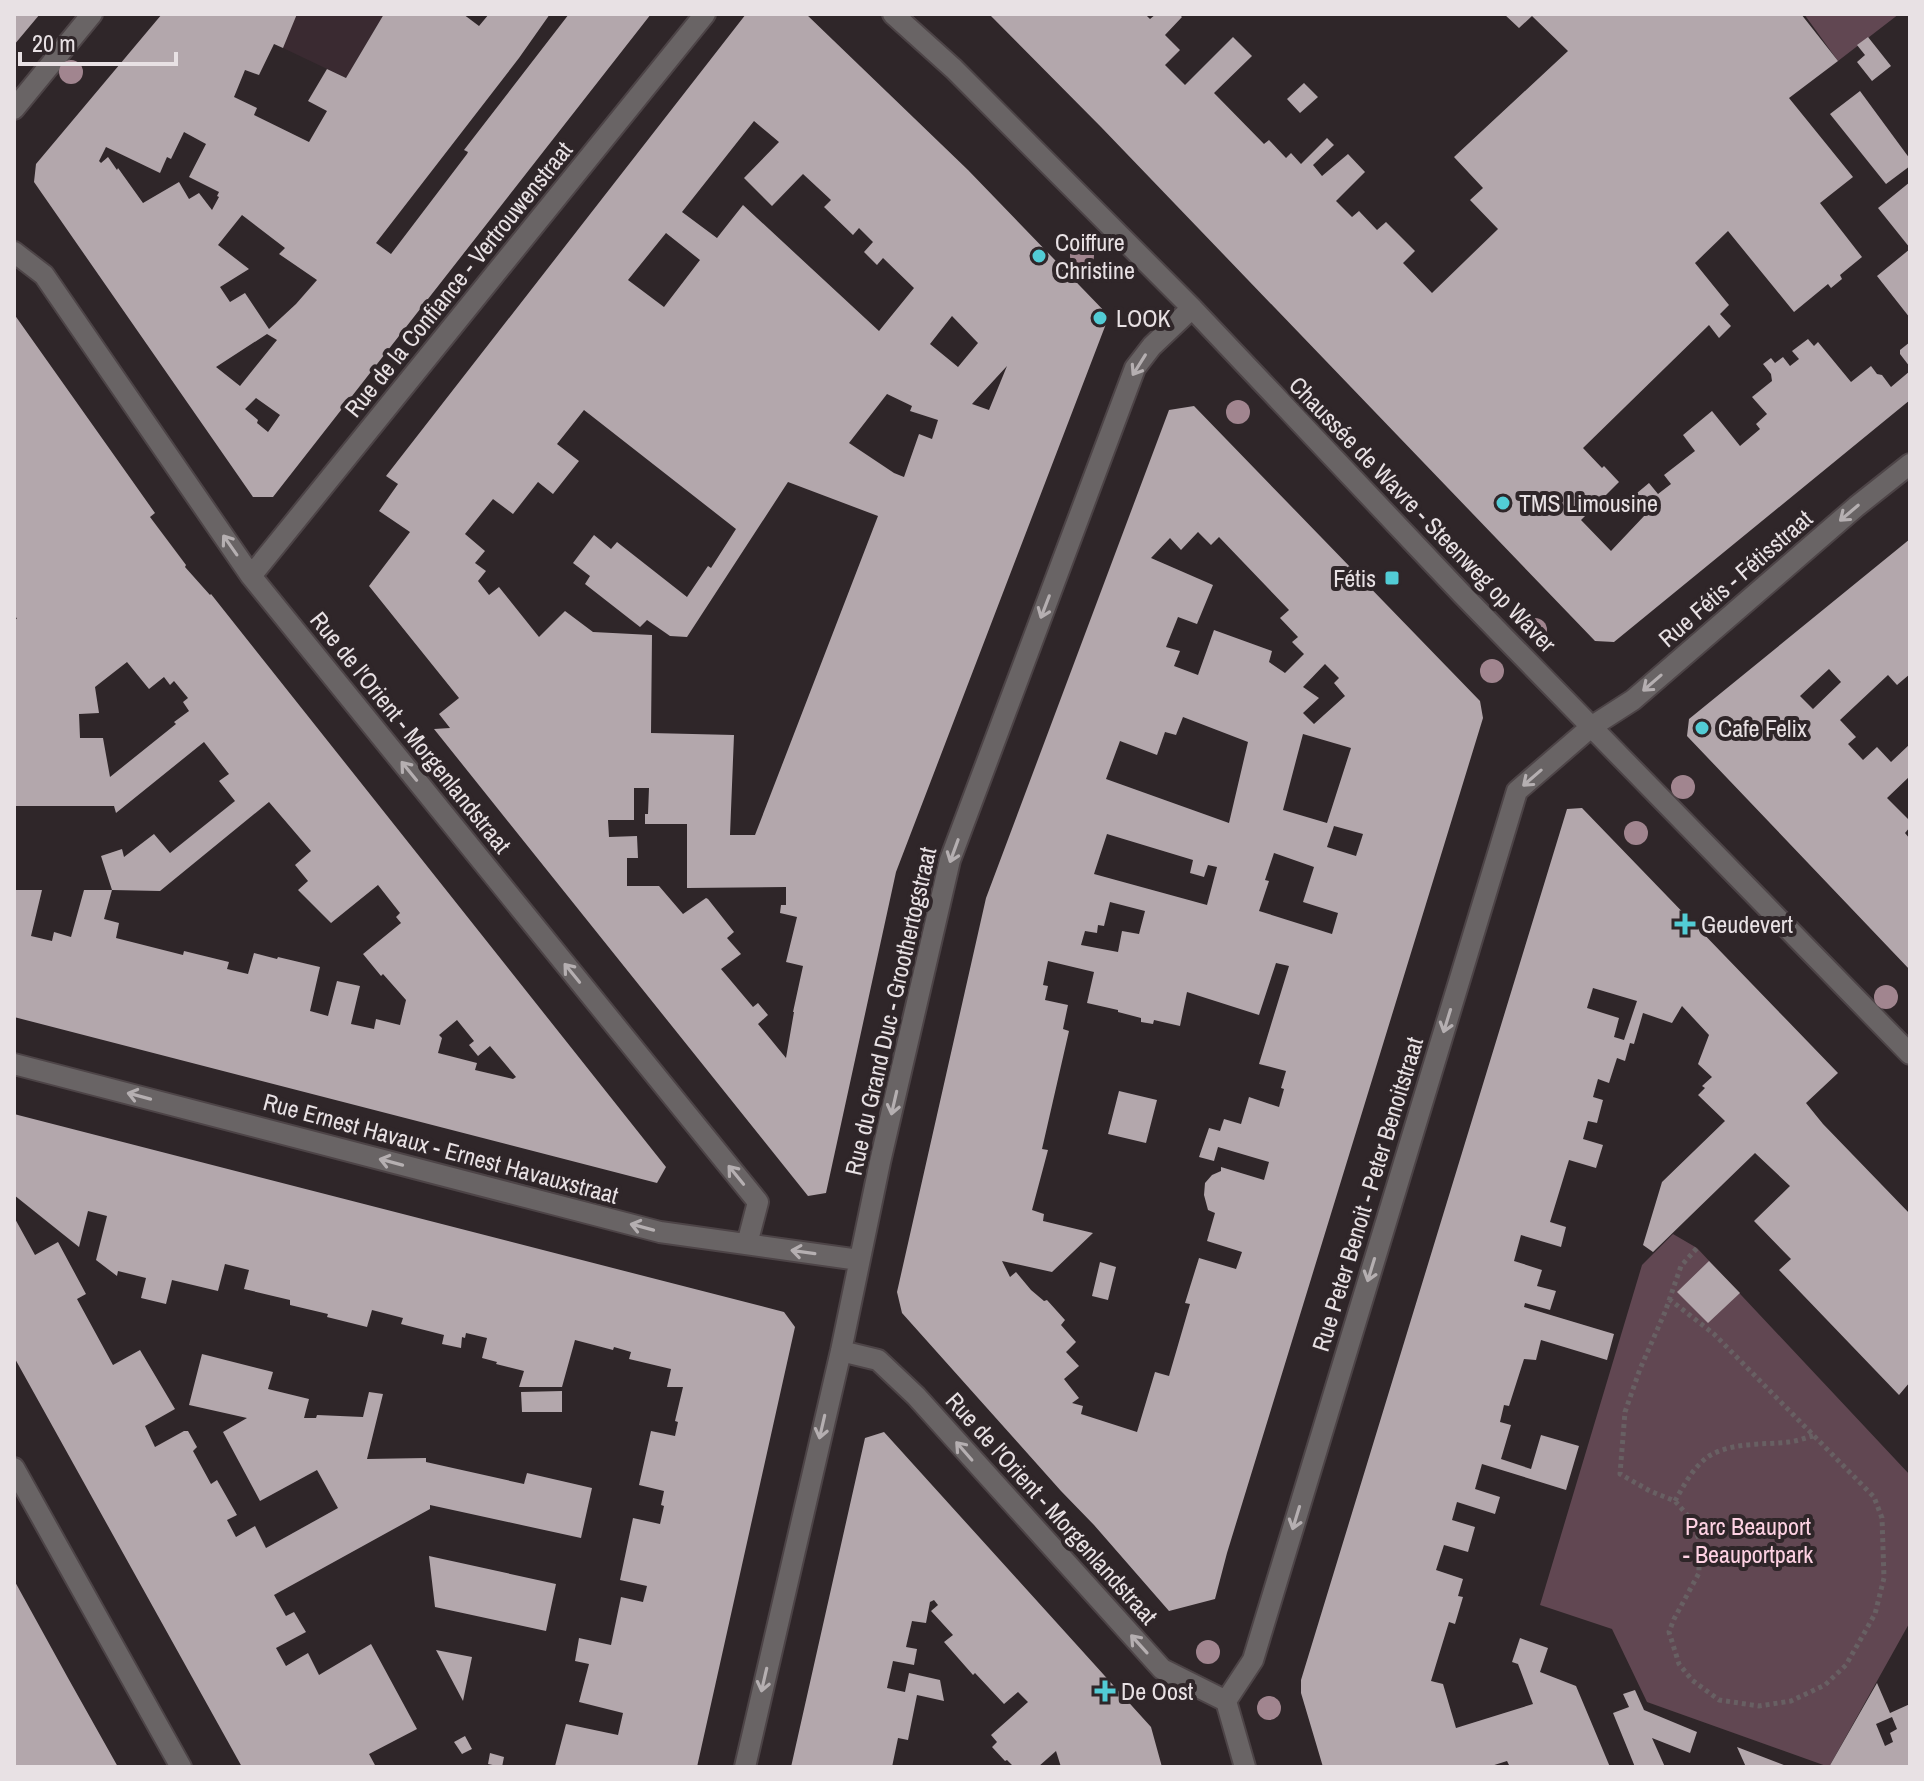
<svg xmlns="http://www.w3.org/2000/svg" width="1924" height="1781" viewBox="0 0 1924 1781" font-family="'Archivo Narrow',sans-serif">
  <style>
    .built { fill: #3a2a31 }
    .green { fill: #614752 }
    .building { fill: #b3a7ac; fill-rule: evenodd }
    .lines { fill: none; stroke-linecap: round; stroke-linejoin: round }
    .minor-casing { stroke: #4d4447; stroke-width: 24 }
    .path { stroke: #686063; stroke-width: 5; stroke-dasharray: 4 4; stroke-linecap: butt }
    .minor { stroke: #696465; stroke-width: 20 }
    .tree { fill: #a1858f }
    .oneway { stroke: #b5afb1 }
    .poi-dot { fill: #52ccd5; stroke: #2f2629; stroke-width: 3 }
    .labels { text-anchor: middle; dominant-baseline: central; stroke-width: 8; stroke-linejoin: round; paint-order: stroke }
    .poi-label { font-size: 24px; fill: #e8e1e4; stroke: #2f2629; text-anchor: start }
    .street-label { font-size: 24px; fill: #e8e1e4; stroke: #2f2629 }
    .park-label { font-size: 24px; fill: #fed2e3; stroke: #2f2629 }
  </style>
  <rect width="100%" height="100%" fill="#2f2629"/>
  <path class="built" d="M297 14H384L346 78 283 48Z"/>
  <path class="green" d="M1804 14H1899L1838 61Z
    M1673 1234 1697 1248 1910 1475V1622L1829 1767 1647 1702 1612 1629 1540 1605 1642 1265Z"/>
  <path class="building" d="M14 14H40L14 45Z
    M162 14H297L283 48 274 44 259 75 245 70 234 97 257 108 254 115 309 142 327 111 308 101 327 69 346 78 384 14H463L479 26 489 14H550L519 58 376 243 391 254 467 154 468 152 464 150 569 14H651L273 497H253L34 182 36 164ZM184 132 206 144 189 177 219 192 217 196 219 197 212 210 199 193 189 199 179 182 143 203 118 168 117 170 108 157 101 163 99 161 106 147 160 173 167 157 171 159ZM242 215 285 248 279 254 317 280 296 304 269 329 245 293 230 302 220 287 249 269 218 245ZM267 334 277 340 240 386 216 367ZM256 398 280 415 268 432 257 423 258 420 245 409Z
    M746 14H806L968 170 1109 316 896 872 826 1193 808 1196 434 729 450 728 439 714 459 698 369 586 410 532 379 511 398 484 386 476ZM754 121 779 142 744 178 772 206 803 174 831 200 824 207 853 235 859 228 873 242 864 252 877 265 883 258 914 288 879 331 743 205 717 238 682 212ZM666 233 700 260 664 307 628 280ZM952 316 978 343 958 367 930 344ZM1007 366 989 410 972 404ZM887 394 912 406 910 411 938 420 932 439 919 434 904 477 894 473 849 443ZM584 410 736 529 711 568 708 566 687 597 617 542 611 549 594 535 573 563 590 576 585 584 640 627 647 620 670 636 687 637 788 482 878 516 755 835H730L734 735 651 733 652 635 593 632 565 611 539 637 499 587 489 595 478 581 486 571 475 563 485 551 465 534 493 499 513 514 538 482 553 494 579 461 557 444ZM634 788H649L648 814H645V824H687V888L786 887V905H781L780 913 797 917 786 962 803 966 793 1012H794L786 1058 758 1024 768 1015 758 1003 753 1007 721 969 741 954 727 938 734 932 708 899 706 898 683 914 659 886H627V858H638L637 836 609 837 608 820H634Z
    M989 14H1145L1150 19 1156 14H1179L1182 17 1165 35 1180 50 1165 65 1185 85 1233 37 1252 56 1214 93 1264 144 1269 140 1286 158 1291 153 1301 164 1327 138 1334 145 1313 165 1322 176 1348 154 1365 172 1336 201 1352 217 1359 211 1377 230 1386 222 1415 251 1403 263 1432 293 1498 229 1470 200 1483 188 1454 157 1568 51 1532 16 1519 28 1504 14H1801L1838 61 1789 98 1853 177 1820 203 1862 257 1840 275 1842 279 1831 288 1828 284 1794 312 1728 231 1695 263 1729 305 1720 314 1731 326 1719 338 1709 325 1583 448 1602 468 1604 466 1619 482 1581 520 1611 551 1645 515 1631 498 1649 483 1658 494 1671 484 1664 475 1695 451 1683 435 1712 411 1740 446 1760 429 1756 424 1767 414 1752 397 1772 381 1771 374 1763 364 1771 358 1775 363 1783 357 1790 366 1799 359 1792 351 1808 339 1814 346 1818 342 1851 382 1871 366 1877 374 1882 375 1891 387 1910 371V400L1614 642 1595 641 1101 127Z
    M1868 37 1891 66 1872 81 1857 62 1865 55 1857 45Z
    M1304 83 1318 97 1300 113 1287 99Z
    M1860 91 1910 159V166L1886 184 1830 114Z
    M1910 182V248L1878 208Z
    M1910 249V318L1877 276Z
    M14 314 155 513 150 517 186 565 185 567 210 595 211 594 666 1167 657 1183 14 1017V890H42L31 936 52 941 54 932 71 937 84 890H112L101 856 122 849 124 857 154 834 170 853 235 801 219 781 229 774 204 742 116 813 114 806H14V622L17 618 14 617ZM127 662 149 689 164 677 170 685 174 681 188 698 183 702 189 711 174 722 176 724 110 777 103 738H80L79 714 99 713 95 687ZM269 802 311 851 295 865 308 881 298 890 331 923 378 885 400 913 396 917 401 923 363 954 381 976 383 974 406 1000 400 1025 376 1019 374 1029 351 1024 360 986 337 981 328 1016 310 1011 320 967 278 957 277 959 254 953 248 974 227 969 229 962 184 951 183 955 116 938 119 923 104 919 112 890 160 891ZM457 1020 474 1041 469 1045 478 1056 490 1046 516 1077 513 1079 475 1070 477 1063 438 1053 442 1038 439 1035Z
    M1910 342V367L1900 354V350Z
    M1194 406 1480 701 1483 718 1227 1553 1215 1599 1169 1611 1094 1525 1061 1491 902 1313 897 1292 986 898 1169 410ZM1198 532 1211 545 1219 537 1289 610 1280 618 1298 637 1292 642 1304 654 1285 673 1269 662 1272 651 1214 630 1198 675 1174 666 1180 651 1166 647 1178 617 1197 624 1213 585 1151 558 1170 538 1181 550ZM1325 664 1339 678 1334 683 1345 696 1314 724 1303 713 1319 698 1303 687ZM1183 717 1248 742 1229 823 1106 779 1120 741 1157 755 1165 732 1176 735ZM1303 734 1351 748 1327 823 1283 810ZM1334 826 1363 834 1356 856 1327 847ZM1107 834 1193 860 1190 873 1204 877 1208 865 1217 867 1207 905 1094 874ZM1274 853 1314 867 1303 902 1338 913 1332 934 1259 911 1269 881 1265 880ZM1110 902 1145 911 1139 934 1122 931 1118 952 1081 945 1085 931 1097 933 1098 925 1104 926ZM1048 961 1094 972 1087 1003 1118 1010V1012L1141 1018V1022L1153 1024 1154 1020 1180 1026 1187 992 1259 1015 1276 963 1289 966 1259 1064 1286 1071 1281 1088 1284 1089 1279 1107 1249 1097 1241 1124 1224 1119 1220 1131 1209 1128 1199 1157 1214 1161 1218 1147 1269 1162 1264 1180 1221 1167V1171L1212 1175 1205 1183 1204 1195 1208 1210 1215 1213 1207 1241 1242 1252 1236 1269 1199 1258 1185 1303 1190 1304 1169 1376 1155 1372 1137 1432 1081 1414 1083 1406 1072 1403 1079 1398 1064 1379 1079 1366 1066 1352 1076 1342 1061 1325 1065 1320 1047 1300 1044 1301 1031 1290 1016 1272 1010 1277 1002 1261 1052 1272 1093 1233 1043 1221 1044 1214 1032 1210 1048 1150 1042 1149 1069 1031 1063 1029 1068 1005 1045 1000 1048 986 1043 985Z
    M1910 539V674L1897 685 1888 675 1840 720 1856 737 1848 744 1863 760 1877 747 1891 762 1910 744V776L1887 798 1910 821V827L1905 833 1910 839V970L1687 736 1689 719ZM1829 669 1841 682 1813 709 1800 696Z
    M1582 808 1838 1073 1806 1103 1823 1124 1910 1214V1382L1899 1395 1779 1270 1791 1259 1754 1221 1790 1186 1755 1153 1653 1252 1643 1245 1662 1182 1725 1121 1698 1095 1705 1088 1702 1086 1712 1077 1698 1064 1709 1035 1682 1006 1672 1023 1643 1013 1634 1044 1630 1043 1625 1061 1617 1058 1609 1083 1598 1079 1593 1097 1603 1100 1597 1123 1588 1121 1583 1139 1603 1145 1596 1168 1569 1160 1550 1222 1566 1227 1561 1247 1521 1235 1514 1261 1542 1270 1537 1286 1556 1291 1550 1310 1525 1303 1524 1307 1614 1334 1607 1360 1541 1340 1536 1360 1524 1359 1509 1406 1504 1405 1500 1422 1511 1425 1501 1459 1531 1469 1541 1435 1579 1446 1566 1490 1482 1464 1475 1489 1500 1497 1495 1514 1457 1502 1452 1520 1475 1527 1468 1552 1444 1545 1436 1570 1463 1579 1458 1596 1463 1597 1455 1624 1449 1622 1431 1681 1443 1684 1456 1728 1533 1704 1518 1664 1512 1662 1520 1638 1548 1648 1540 1672 1576 1686 1610 1767H1510L1507 1761 1488 1767H1323L1301 1693V1680L1567 809ZM1593 988 1637 1001 1624 1040 1614 1037 1619 1018 1587 1008Z
    M1119 1091 1157 1100 1146 1143 1108 1134Z
    M14 1114 784 1312 795 1327 697 1767 555 1766 566 1724 618 1735 623 1713 579 1702 589 1664 575 1661 579 1638 611 1645 621 1597 643 1602 647 1586 620 1580 633 1518 660 1524 664 1506 661 1505 664 1491 639 1485 651 1431 675 1436 678 1422 675 1421 683 1387H667L671 1369 629 1359 631 1352 614 1347 613 1350 575 1340 562 1387H519L524 1371 496 1364 497 1362 482 1358 487 1338 466 1333 465 1338 462 1337 461 1348 442 1344 444 1335 401 1324 403 1318 372 1310 367 1327 327 1317 328 1314 290 1305V1300L244 1289 249 1270 225 1264 218 1291 172 1280 166 1304 141 1298 146 1278 118 1271 117 1276 96 1260 107 1216 88 1211 79 1247 14 1195Z
    M14 1217 35 1255 58 1242 86 1294 77 1299 113 1365 140 1350 175 1409 145 1426 155 1447 184 1431H188L197 1447 193 1451 211 1484 217 1480 237 1515 227 1520 236 1537 255 1526 266 1548 338 1508 317 1470 260 1501 223 1432 247 1418 189 1405 202 1354 273 1372 268 1389 309 1399 304 1418H316L317 1415 363 1417 369 1392 383 1394 367 1459 426 1458V1462L524 1484 527 1473 592 1488 581 1538 430 1505V1509L274 1595 286 1616 294 1612 306 1632 276 1648 286 1666 308 1653 319 1675 371 1644 417 1729 369 1754 376 1767H242L14 1357Z
    M1709 1261 1740 1293 1708 1323 1677 1292Z
    M1100 1262 1116 1267 1108 1300 1092 1296Z
    M562 1391V1412H522L521 1392Z
    M884 1432 1151 1727 1162 1767H1061L1056 1751 1038 1767H1014L1007 1760 1005 1761 992 1747 997 1742 991 1735 1028 1702 1018 1692 1004 1704 975 1673 973 1675 944 1642 953 1635 931 1611 938 1605 934 1600 930 1602 926 1623 912 1621 906 1647 917 1649 914 1665 893 1661 887 1688 905 1692 909 1673 940 1680 944 1701 917 1695 908 1740 898 1738 892 1767H791L865 1438Z
    M429 1556 556 1584 546 1631 435 1607Z
    M14 1580 68 1678 118 1767H14Z
    M436 1650 472 1657 463 1701Z
    M1877 1683 1890 1713 1910 1704V1767H1829ZM1892 1717 1897 1729 1890 1733 1893 1742 1885 1746 1876 1724Z
    M1635 1690 1644 1710 1697 1732 1690 1753 1652 1738 1665 1767H1635L1613 1713 1629 1707 1623 1694Z
    M465 1736 472 1749 462 1754 454 1742Z
    M1737 1747 1789 1767H1746Z
    M490 1753 504 1757 502 1767 488 1764Z"/>
  <g class="lines">
    <defs>
      <path id="minor" d="M893 14 954 69 1192 308 1461 593 1910 1054
        M14 109 92 14
        M14 252 44 275 251 576 758 1202 747 1244
        M251 576 705 14
        M14 1064 660 1232 859 1260
        M841 1351 878 1360 916 1396 1162 1669 1226 1701
        M14 1468 181 1767
        M1226 1701 1253 1660 1517 791 1591 727 1633 700 1857 506 1910 464
        M1226 1701 1245 1767
        M745 1767 841 1351 880 1162 950 860 1135 368 1152 346 1192 308"/>
    </defs>
    <use href="#minor" class="minor-casing"/>
    <path class="path" d="M1669 1299 1714 1334 1874 1497 1882 1518 1884 1578 1875 1614 1846 1665 1825 1685 1791 1701 1759 1706 1719 1700 1692 1680 1679 1664 1669 1632 1674 1619 1699 1573V1539L1688 1516 1675 1501 1650 1491 1620 1474 1625 1412 1640 1369 1665 1312 1681 1266 1697 1248
      M1675 1501C1684 1485 1694 1466 1709 1456 1732 1442 1763 1445 1789 1442 1797 1441 1805 1438 1813 1436"/>
    <use href="#minor" class="minor"/>
  </g>
  <g class="tree">
    <circle cx="71" cy="72" r="12"/>
    <circle cx="1082" cy="256" r="12"/>
    <circle cx="1238" cy="412" r="12"/>
    <circle cx="1535" cy="630" r="12"/>
    <circle cx="1492" cy="671" r="12"/>
    <circle cx="1683" cy="787" r="12"/>
    <circle cx="1636" cy="833" r="12"/>
    <circle cx="1886" cy="997" r="12"/>
    <circle cx="1208" cy="1652" r="12"/>
    <circle cx="1269" cy="1708" r="12"/>
  </g>
  <defs><path id="oneway-shaft" d="M-6 0H5M1.5-3L5.5 0L1.5 3" fill="none" stroke-width="1.6" stroke-linecap="round" stroke-linejoin="round" transform="scale(2)"/></defs>
  <g class="oneway">
    <use href="#oneway-shaft" transform="translate(1139 365) rotate(122)"/>
    <use href="#oneway-shaft" transform="translate(1849 513) rotate(140)"/>
    <use href="#oneway-shaft" transform="translate(230 545) rotate(-125)"/>
    <use href="#oneway-shaft" transform="translate(1045 607) rotate(111)"/>
    <use href="#oneway-shaft" transform="translate(1652 683) rotate(139)"/>
    <use href="#oneway-shaft" transform="translate(409 771) rotate(-129)"/>
    <use href="#oneway-shaft" transform="translate(1532 778) rotate(139)"/>
    <use href="#oneway-shaft" transform="translate(954 851) rotate(110)"/>
    <use href="#oneway-shaft" transform="translate(572 973) rotate(-129)"/>
    <use href="#oneway-shaft" transform="translate(1447 1021) rotate(107)"/>
    <use href="#oneway-shaft" transform="translate(139 1096) rotate(-165)"/>
    <use href="#oneway-shaft" transform="translate(894 1103) rotate(103)"/>
    <use href="#oneway-shaft" transform="translate(391 1162) rotate(-165)"/>
    <use href="#oneway-shaft" transform="translate(736 1175) rotate(-129)"/>
    <use href="#oneway-shaft" transform="translate(642 1227) rotate(-165)"/>
    <use href="#oneway-shaft" transform="translate(803 1252) rotate(-172)"/>
    <use href="#oneway-shaft" transform="translate(1371 1270) rotate(107)"/>
    <use href="#oneway-shaft" transform="translate(822 1427) rotate(103)"/>
    <use href="#oneway-shaft" transform="translate(964 1451) rotate(-131)"/>
    <use href="#oneway-shaft" transform="translate(1296 1518) rotate(107)"/>
    <use href="#oneway-shaft" transform="translate(1139 1644) rotate(-132)"/>
    <use href="#oneway-shaft" transform="translate(764 1680) rotate(103)"/>
  </g>
  <g class="poi-dot">
    <circle cx="1039" cy="256" r="8"/>
    <circle cx="1100" cy="318" r="8"/>
    <circle cx="1503" cy="503" r="8"/>
    <rect x="1384" y="570" width="16" height="16" rx="4"/>
    <circle cx="1702" cy="728" r="8"/>
    <path d="M1681 912h8v8h8v8h-8v8h-8v-8h-8v-8h8z"/>
    <path d="M1101 1679h8v8h8v8h-8v8h-8v-8h-8v-8h8z"/>
  </g>
  <g class="labels">
    <g class="poi-label">
      <text x="1055" y="242">Coiffure<tspan x="1055" dy="28">Christine</tspan></text>
      <text x="1116" y="318">LOOK</text>
      <text x="1519" y="503">TMS Limousine</text>
      <text x="1376" y="578" text-anchor="end">Fétis</text>
      <text x="1718" y="728">Cafe Felix</text>
      <text x="1701" y="924">Geudevert</text>
      <text x="1121" y="1691">De Oost</text>
    </g>
    <g class="street-label">
      <text transform="translate(458 279) rotate(-51)">Rue de la Confiance - Vertrouwenstraat</text>
      <text transform="translate(1423 514) rotate(46)">Chaussée de Wavre - Steenweg op Waver</text>
      <text transform="translate(1735 578) rotate(-41)">Rue Fétis - Fétisstraat</text>
      <text transform="translate(411 732) rotate(51)">Rue de l'Orient - Morgenlandstraat</text>
      <text transform="translate(890 1011) rotate(-77)">Rue du Grand Duc - Groothertogstraat</text>
      <text transform="translate(441 1148) rotate(15)">Rue Ernest Havaux - Ernest Havauxstraat</text>
      <text transform="translate(1367 1194) rotate(-73)">Rue Peter Benoit - Peter Benoitstraat</text>
      <text transform="translate(1052 1508) rotate(48)">Rue de l'Orient - Morgenlandstraat</text>
    </g>
    <g class="park-label">
      <text x="1748" y="1526">Parc Beauport<tspan x="1748" dy="28">- Beauportpark</tspan></text>
    </g>
  </g>
  <rect width="1924" height="1781" fill="none" stroke="#e8e1e4" stroke-width="32"/>
  <path d="M20 52v12h156v-12" fill="none" stroke="#e8e1e4" stroke-width="4"/>
  <text x="32" y="52" font-size="24" fill="#e8e1e4" stroke="#2f2629" stroke-width="6" paint-order="stroke">20 m</text>
</svg>
